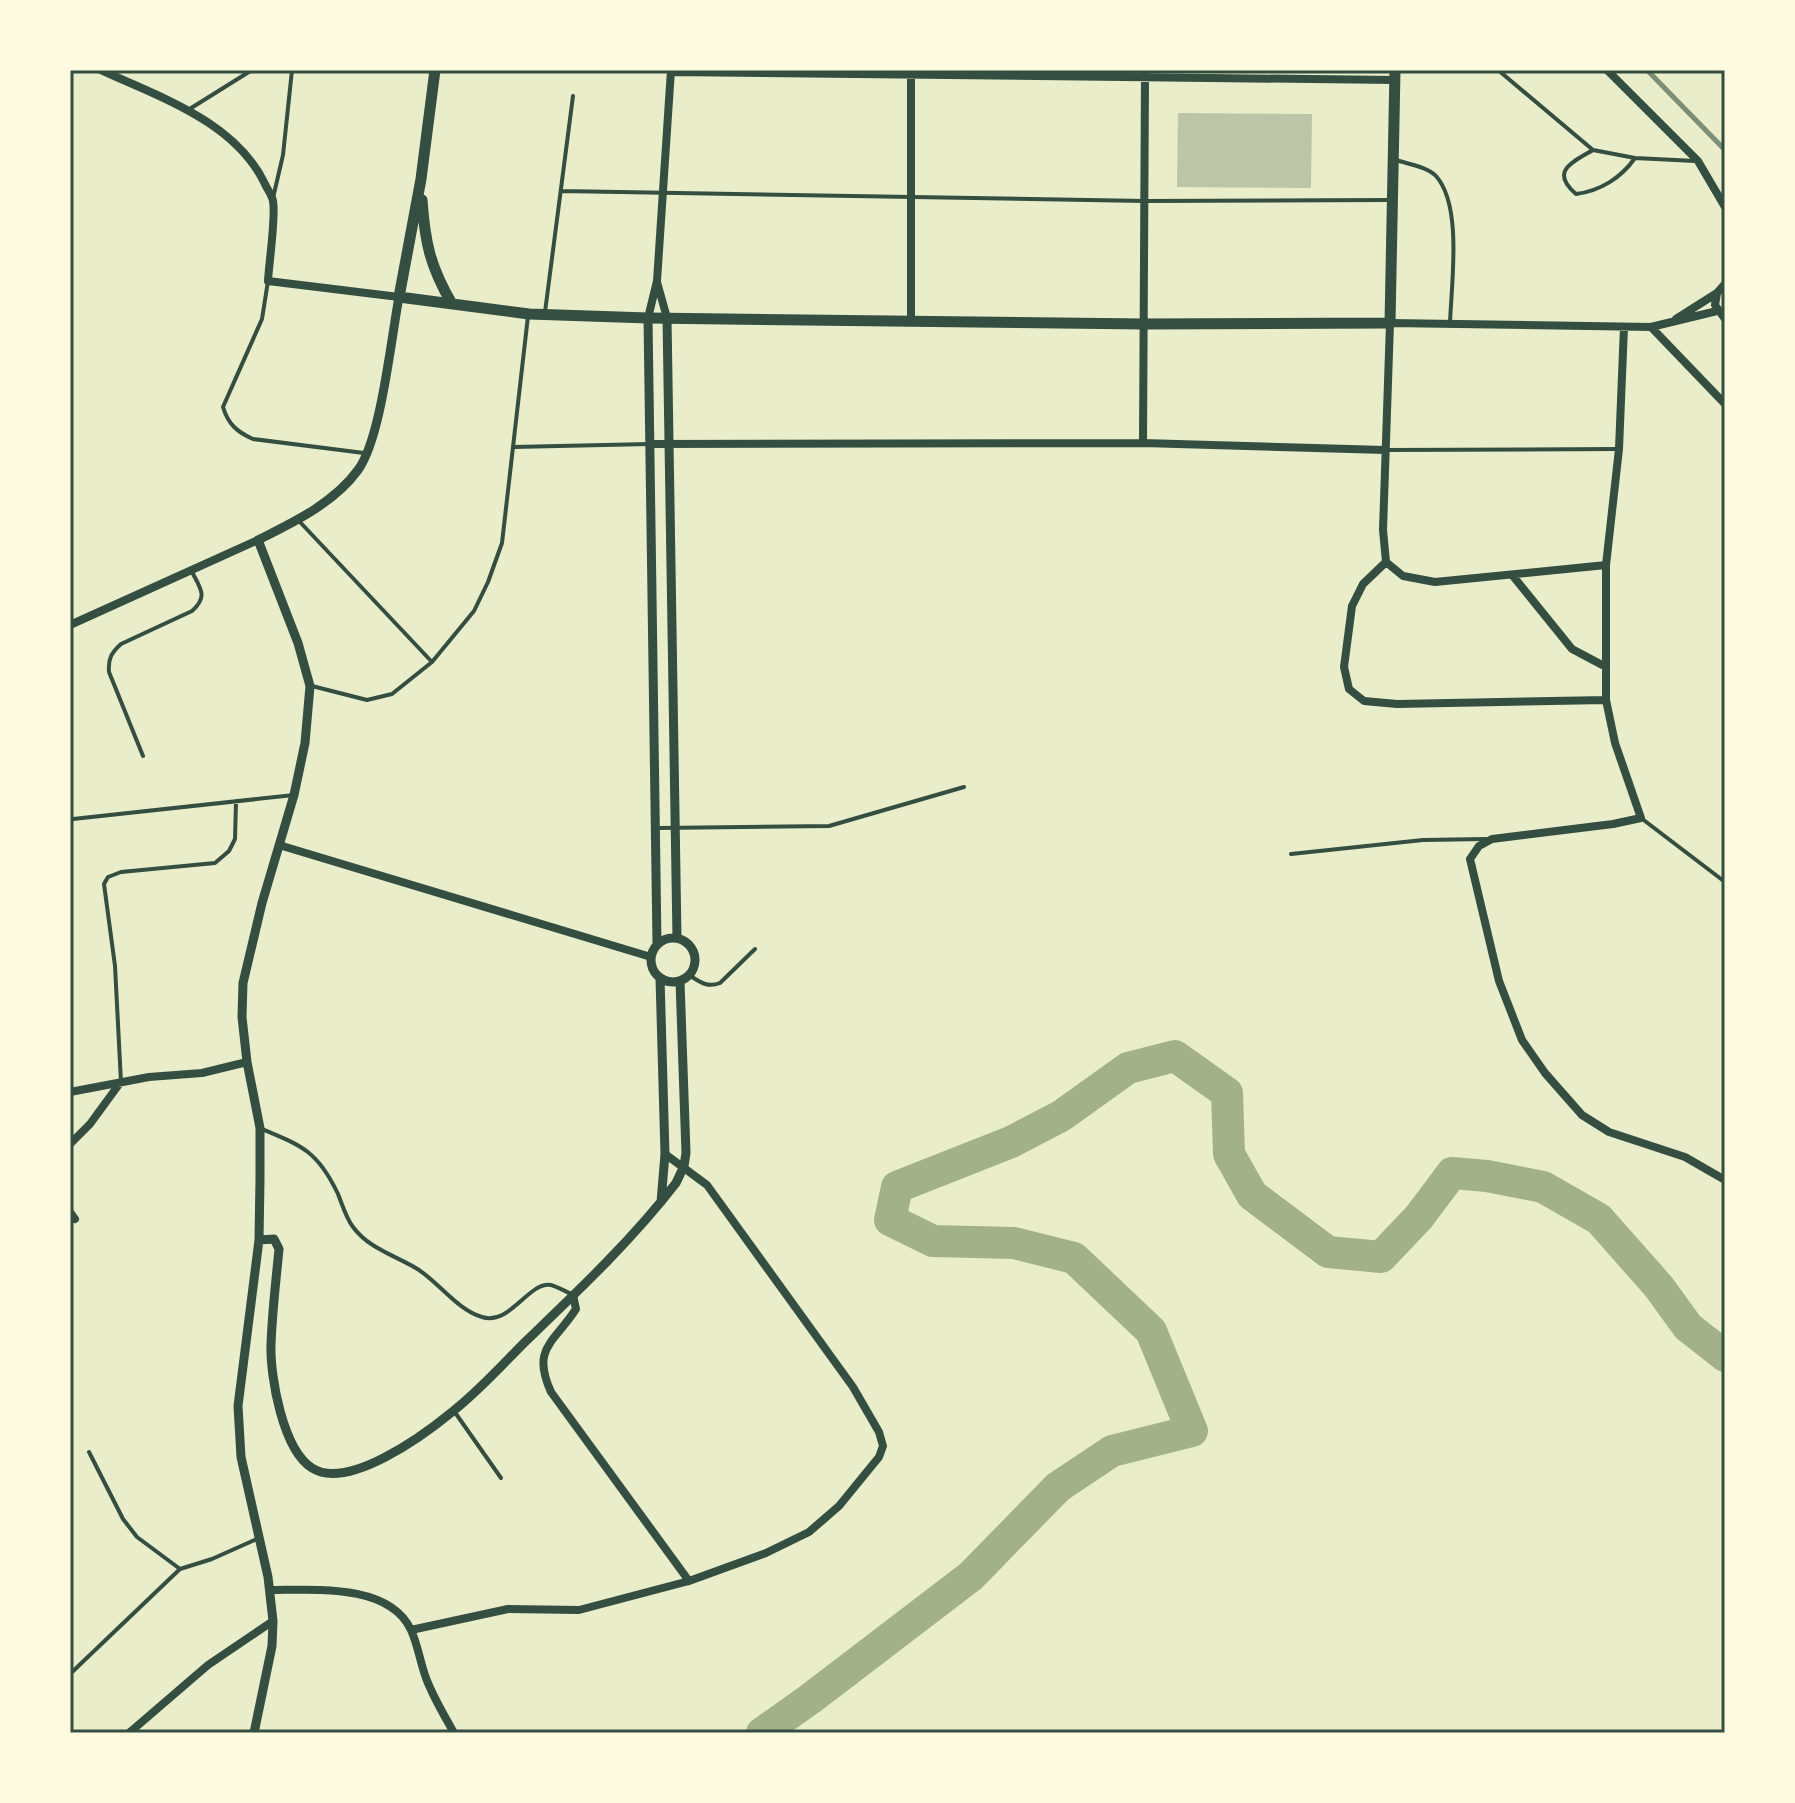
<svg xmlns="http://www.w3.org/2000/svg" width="1795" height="1803" viewBox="0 0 1795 1803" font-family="Roboto,sans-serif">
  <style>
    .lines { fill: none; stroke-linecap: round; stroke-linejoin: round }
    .river { stroke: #a3b18a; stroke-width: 32 }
    .building { fill: #bcc5a7 }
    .service { stroke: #344e41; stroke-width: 4 }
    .minor { stroke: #344e41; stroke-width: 8 }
    .tertiary { stroke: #344e41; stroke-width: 9 }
    .secondary { stroke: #344e41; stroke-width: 11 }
    .rail { stroke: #7c8e77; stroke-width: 5 }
    .neatline { fill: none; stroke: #344e41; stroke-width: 3 }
  </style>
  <rect width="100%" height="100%" fill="#e9edc9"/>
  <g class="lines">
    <path class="river" d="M762 1733 810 1699 971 1576 1058 1487 1112 1451 1192 1431 1151 1331 1074 1258 1014 1243 933 1241 890 1220 897 1187 1011 1142 1061 1116 1128 1068 1175 1056 1227 1093 1229 1154 1252 1195 1328 1252 1381 1257 1419 1217 1452 1173 1487 1176 1543 1187 1599 1219 1659 1287 1688 1327 1725 1356"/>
  </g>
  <path class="building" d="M1178 113 1312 114 1311 188 1177 187Z"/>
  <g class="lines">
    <path class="service" d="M1498 70 1593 150 1635 158 1695 161
      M188 110 252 70
      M1593 150C1573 162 1549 171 1576 194 1600 191 1621 178 1635 158
      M1396 160C1408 164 1428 167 1436 176 1463 206 1451 286 1450 324
      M561 191 1145 201 1390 200
      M273 198 283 155 292 70
      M268 281 262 319 223 407C228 424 237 432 253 439L364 453
      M545 312 573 96
      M513 447 528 316
      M1385 450 1619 449
      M299 521 432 662
      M312 686 367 700 392 694 432 662 474 611 488 582 502 543 513 447 650 444
      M143 756 109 672C108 659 111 653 121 644L192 611C209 596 200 588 191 570
      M1641 818 1725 882
      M73 819 294 795
      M658 828 829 826 964 787
      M1291 854 1423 840 1486 839
      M689 975C700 982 707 988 720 983L755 949
      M121 1082 115 966 104 884 108 877 121 872 215 863 229 851 235 839 236 801
      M262 1129C303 1146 318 1152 338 1194 342 1204 346 1218 353 1227 369 1249 397 1256 419 1270 440 1284 458 1310 482 1317 510 1326 529 1281 551 1285 558 1287 567 1292 573 1295
      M454 1411 501 1478
      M89 1452 123 1519 137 1537 180 1569
      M70 1674 180 1569 212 1559 259 1538"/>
    <path class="minor" d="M101 70C159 97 235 121 265 184 267 189 272 195 273 201 276 217 269 262 268 281L399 297
      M911 70V321
      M1607 70 1698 161 1725 207
      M671 72 1395 80
      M657 282 667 318
      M1725 284 1717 293 1715 305 1725 319
      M648 318 657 281 671 70
      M1676 319 1717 293
      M1624 327 1619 449 1606 565V700L1615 743 1641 818 1613 824 1492 839 1479 846 1470 859 1499 981 1522 1040 1545 1073 1582 1115 1609 1132 1685 1157 1725 1180
      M1651 327 1725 404
      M1143 443 1145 76
      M650 444 1143 443 1385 450
      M1386 562 1363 584 1352 606 1344 667 1349 689 1364 701 1397 704 1606 700
      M1606 565 1435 582 1403 576 1386 562 1383 530 1390 323 1651 327 1717 311
      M1513 576 1572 649 1606 667
      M70 625 258 540
      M279 845 651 957
      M70 1092 149 1077 202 1073 247 1062
      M70 1144 90 1124 120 1083
      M70 1212 75 1219
      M573 1295 576 1309C554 1343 531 1348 551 1392L689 1581
      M270 1590C313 1590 389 1583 411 1630 418 1645 420 1662 426 1678 433 1697 444 1715 454 1733
      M411 1630 508 1609 579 1610 689 1581 766 1553 809 1532 839 1506 879 1457 883 1446 879 1432 853 1387 707 1185 665 1154
      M129 1733 208 1665 273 1621"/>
    <path class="tertiary" d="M648 318 657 944
      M667 318 677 938
      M651 960a22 22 0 1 1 44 0a22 22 0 1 1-44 0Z
      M660 978 665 1154 661 1202
      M259 1240 274 1239 279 1249C276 1281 272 1313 271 1345 270 1377 283 1450 312 1468 348 1491 424 1435 452 1412 479 1391 502 1365 526 1341 578 1291 632 1240 676 1183L684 1166 686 1153 680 981
      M254 1733 272 1646 273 1621 268 1577 241 1457 238 1406 259 1240 260 1179V1128L247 1062 242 1017 243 983 262 903 294 795 305 743 310 686 298 643 258 540C294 522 334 503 358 470 381 439 391 339 399 297"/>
    <path class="secondary" d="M435 70 421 179 399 297 529 314 648 318 1144 324 1390 323 1395 70
      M422 200C425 243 430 266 452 304"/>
    <path class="rail" d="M1647 70 1725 150"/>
  </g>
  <rect width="1795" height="1803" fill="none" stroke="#fefae0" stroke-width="144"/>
  <rect x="72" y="72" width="1651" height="1659" class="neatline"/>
</svg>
